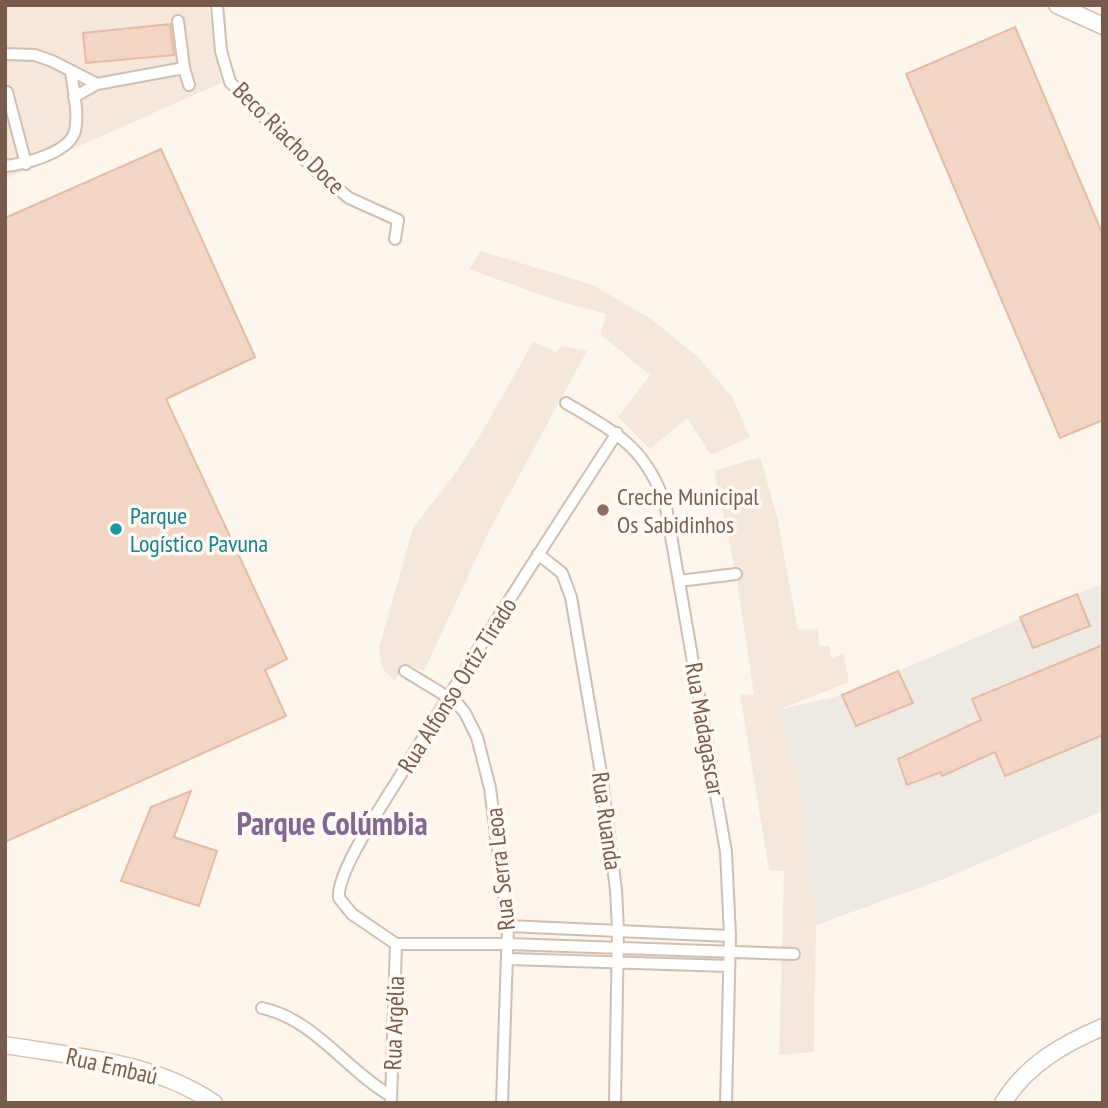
<svg xmlns="http://www.w3.org/2000/svg" width="1108" height="1108" viewBox="0 0 1108 1108" font-family="'PT Sans Narrow',sans-serif">
  <style>
    .residential { fill: #f5e8da }
    .industrial { fill: #efe9e4 }
    .building { fill: #f3d5c3; stroke: #e6bba3; stroke-width: 2 }
    .lines { fill: none; stroke-linecap: round; stroke-linejoin: round }
    .street-casing { stroke: #d1beb0; stroke-width: 14 }
    .secondary-casing { stroke: #d6c0b0; stroke-width: 19 }
    .street { stroke: #fff; stroke-width: 10 }
    .secondary { stroke: #fff; stroke-width: 16 }
    .education-dot { fill: #8d6e63; stroke: #fffaf3; stroke-width: 2.5 }
    .culture-dot { fill: #0f9aa8; stroke: #fffaf3; stroke-width: 2.5 }
    .labels { text-anchor: middle; dominant-baseline: central; stroke-width: 7; stroke-linejoin: round; paint-order: stroke }
    .street-label { font-size: 24px; fill: #7a5c4d; stroke: #fffaf3 }
    .education-label { font-size: 24px; fill: #785e54; stroke: #fffaf3; text-anchor: start }
    .culture-label { font-size: 24px; fill: #0d838f; stroke: #fffaf3; text-anchor: start }
    .district-label { font-size: 32px; font-weight: bold; fill: #846695; stroke: #fffaf3 }
  </style>
  <rect width="100%" height="100%" fill="#fdf6ec"/>
  <path class="residential" d="M5 5H208L221 83 5 179Z
    M481 251 593 285 651 319 699 358 732 397 750 437 711 455 687 418 650 449 618 417 650 375 600 334 607 314 561 302 469 269Z
    M533 342 556 352 561 346 587 351 488 533 424 671 405 663 395 681 382 668 379 648 413 528 454 475 484 429Z
    M760 457 777 517 798 630 818 629 819 646H830L831 658 844 654 849 682 778 710 798 775 808 839 816 925 814 1052 779 1055 784 871 769 870 740 695 754 694 735 569 714 471Z"/>
  <path class="industrial" d="M1103 583V811L946 878 816 925 808 839 798 775 778 710 842 695Z"/>
  <path class="building" d="M170 24 174 55 86 63 83 33Z
    M1015 27 1103 235V420L1060 438 906 74Z
    M161 149 255 357 166 399 287 659 265 670 286 716 5 842V218Z
    M1077 594 1090 626 1033 648 1020 617Z
    M1103 645V735L1005 776 995 752 942 776 941 772 907 785 898 759 981 720 972 699Z
    M898 671 913 703 856 726 842 695Z
    M191 791 174 837 217 851 199 906 121 881 151 807Z"/>
  <g class="lines">
    <defs>
      <path id="street" d="M217 5 221 51 230 82 314 169 349 198 398 220 395 239
        M178 21 184 68 189 85
        M5 54 35 55 52 61 97 84 184 68
        M7 92 26 164
        M74 97 97 84
        M5 166C25 164 69 153 75 131 79 113 73 89 71 71
        M566 403C617 433 647 448 666 507L726 852 730 936 726 1103
        M617 433C544 545 472 657 403 771 388 797 336 871 339 898L352 914 396 944H508L794 954
        M538 554 562 573 571 597 601 773 616 890 618 930 615 1103
        M678 574 679 581 736 574
        M405 671 456 702 465 713 477 737 490 788 508 926 502 1103
        M508 926 730 936
        M509 959 729 966
        M262 1008C314 1019 346 1070 391 1096
        M391 1102 396 944"/>
      <path id="secondary" d="M1057 5 1103 26
        M5 1045C77 1057 152 1061 214 1103
        M1003 1103C1026 1065 1063 1044 1103 1027"/>
    </defs>
    <use href="#street" class="street-casing"/>
    <use href="#secondary" class="secondary-casing"/>
    <use href="#street" class="street"/>
    <use href="#secondary" class="secondary"/>
  </g>
  <circle class="education-dot" cx="603" cy="510" r="7"/>
  <circle class="culture-dot" cx="116" cy="529" r="7"/>
  <g class="labels">
    <g class="street-label">
      <text transform="translate(289 138) rotate(45)">Beco Riacho Doce</text>
      <text transform="translate(457 685) rotate(-58)">Rua Alfonso Ortiz Tirado</text>
      <text transform="translate(705 729) rotate(80)">Rua Madagascar</text>
      <text transform="translate(607 821) rotate(82)">Rua Ruanda</text>
      <text transform="translate(500 869) rotate(-96)">Rua Serra Leoa</text>
      <text transform="translate(394 1023) rotate(-88)">Rua Argélia</text>
      <text transform="translate(112 1066) rotate(13)">Rua Embaú</text>
    </g>
    <g class="education-label">
      <text x="617" y="496">Creche Municipal<tspan x="617" dy="28">Os Sabidinhos</tspan></text>
    </g>
    <g class="culture-label">
      <text x="130" y="515">Parque<tspan x="130" dy="28">Logístico Pavuna</tspan></text>
    </g>
    <g class="district-label">
      <text x="332" y="823">Parque Colúmbia</text>
    </g>
  </g>
  <rect width="1108" height="1108" fill="none" stroke="#7a5c4d" stroke-width="14"/>
</svg>
